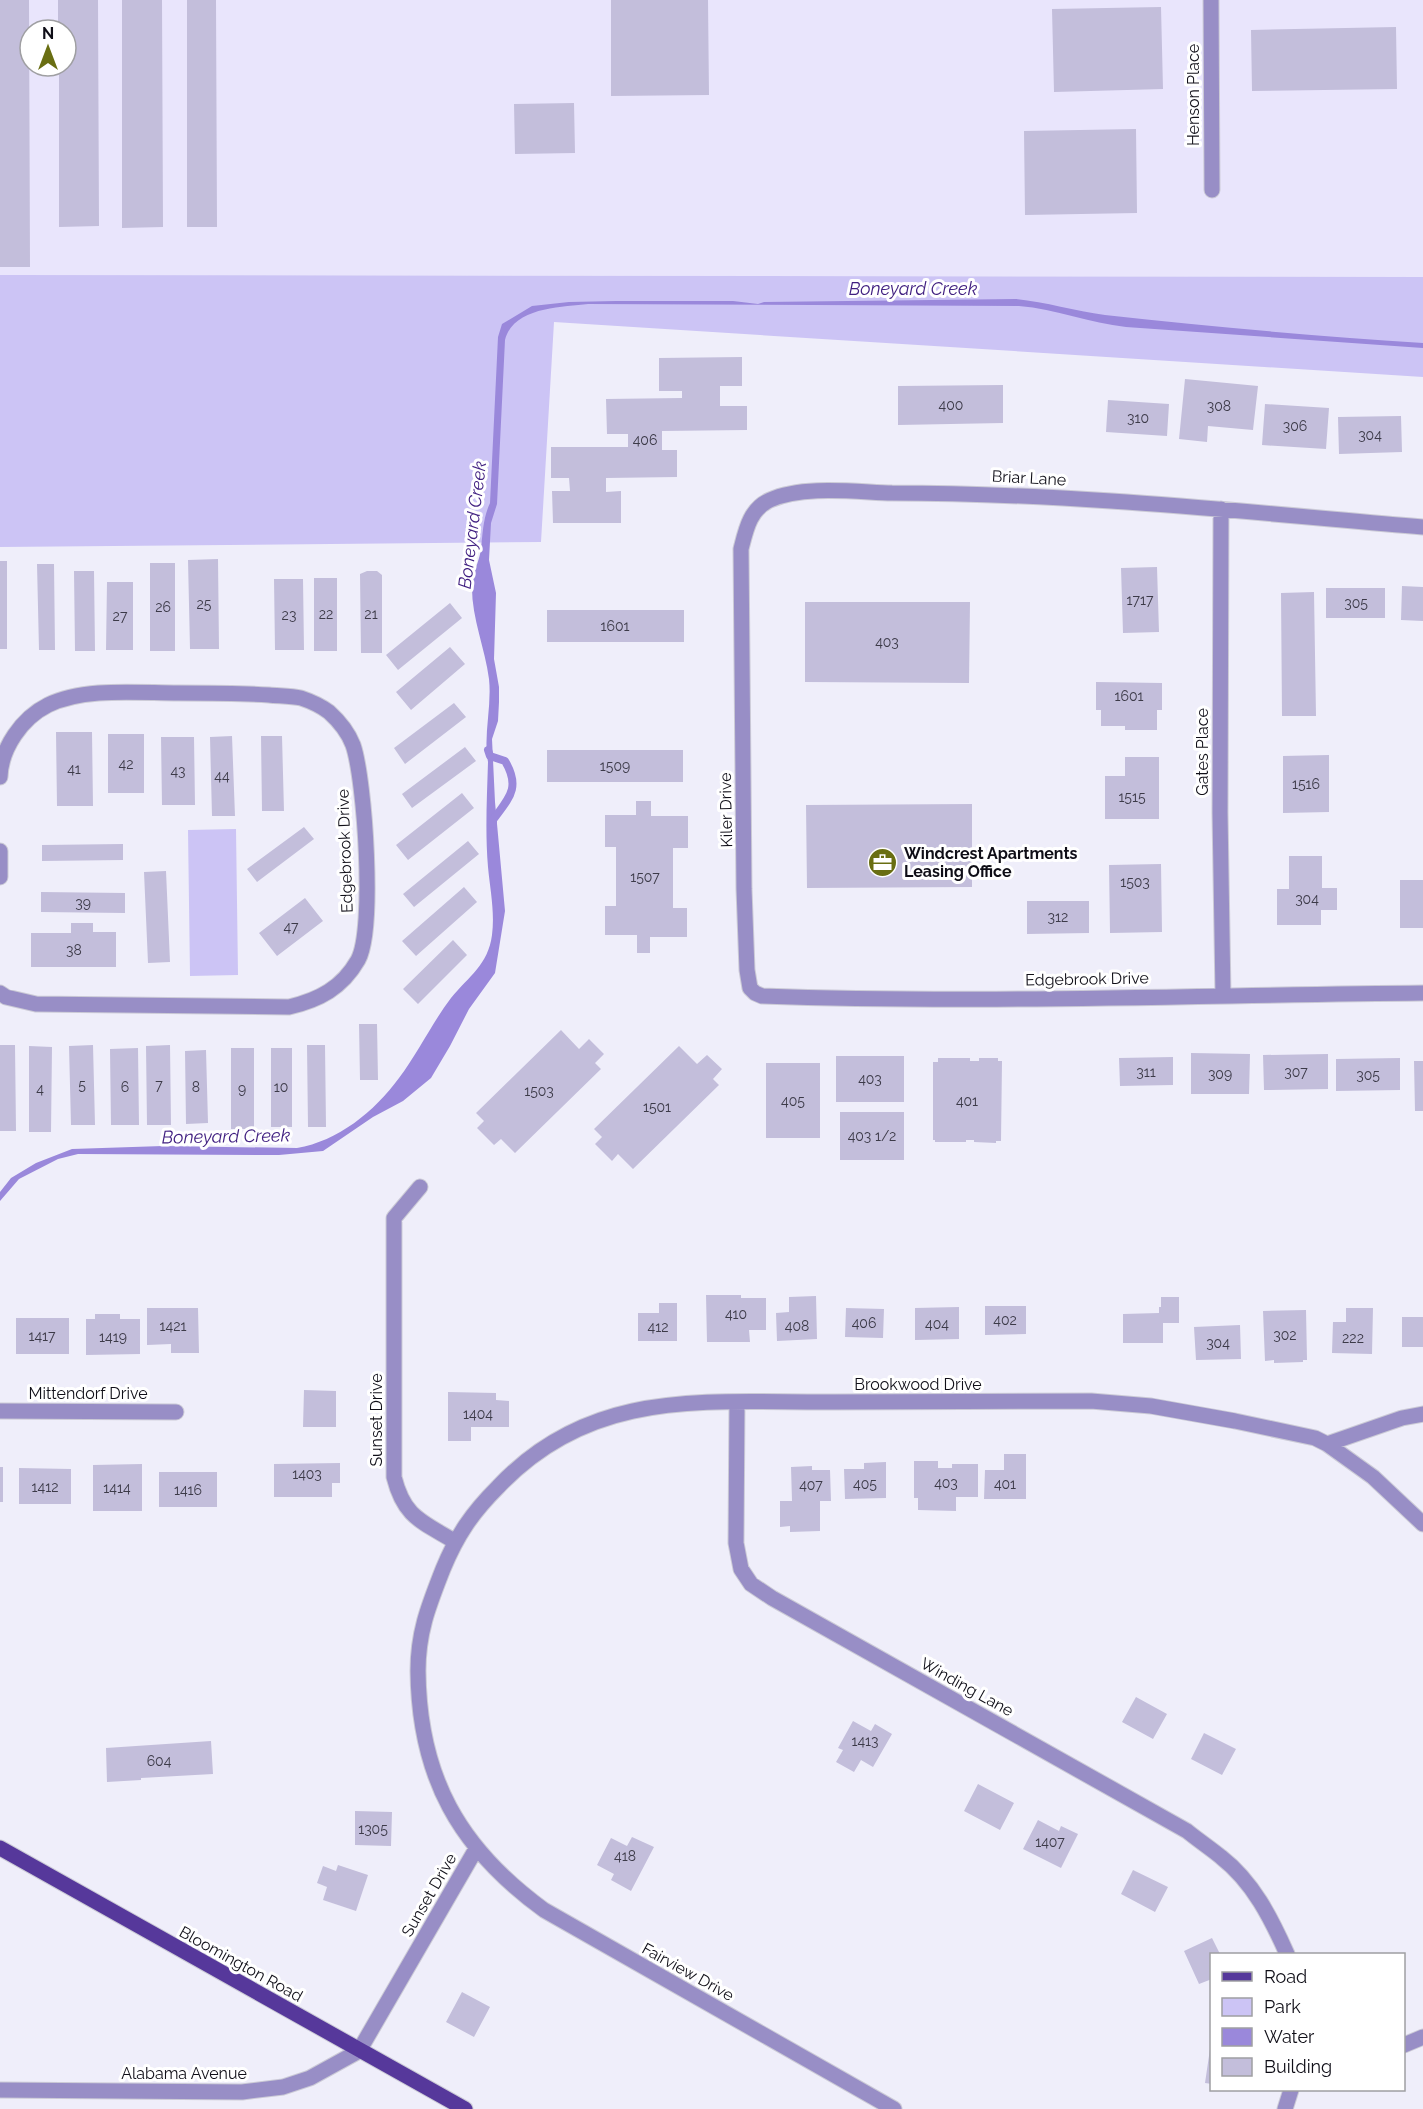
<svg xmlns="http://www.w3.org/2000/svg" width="1423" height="2109" viewBox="0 0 1423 2109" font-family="Raleway,sans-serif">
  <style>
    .built { fill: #e9e5fc; fill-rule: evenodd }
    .green { fill: #ccc4f5 }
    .water { fill: #9a88db }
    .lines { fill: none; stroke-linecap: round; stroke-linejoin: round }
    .stream { stroke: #9a88db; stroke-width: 8 }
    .building { fill: #c3bedb }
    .minor-casing { stroke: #cbcad6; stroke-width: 17 }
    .major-casing { stroke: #cbcad6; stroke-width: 17 }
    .minor { stroke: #988ec6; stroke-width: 15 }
    .major { stroke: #56389b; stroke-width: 15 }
    .labels { text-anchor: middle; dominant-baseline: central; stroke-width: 6; stroke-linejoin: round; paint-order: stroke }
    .number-label { font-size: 14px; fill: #3c3a48 }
    .street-label { font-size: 16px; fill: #0f0e17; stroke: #fff }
    .poi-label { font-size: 16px; font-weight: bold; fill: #0f0e17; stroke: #fff; text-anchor: start }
    .water-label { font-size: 18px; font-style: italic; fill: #412081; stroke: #fff }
  </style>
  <rect width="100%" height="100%" fill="#efeefa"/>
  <path class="built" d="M0 0H1423V277L0 275ZM30 30H66V66H30Z"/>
  <path class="green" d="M0 275 1423 277V377L554 322 541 542 0 547Z
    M236 829 238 975 190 976 188 830Z"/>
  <path class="water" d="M1016 299C1046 302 1075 311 1105 315 1211 327 1317 336 1423 343V348L1126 327C1090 323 1056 309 1019 306L588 304C562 307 513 307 505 340L497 504 491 523 489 560 496 593 494 659 499 687V702L498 721 492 739 495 802 505 911 495 973 469 1009 450 1046 431 1078 403 1101 373 1117 323 1151 279 1155 78 1154 58 1159 19 1179 0 1201V1192L11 1178 36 1163 72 1149 163 1146 297 1148C338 1141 374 1112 399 1078 418 1053 432 1023 451 998 469 976 488 965 492 935 495 912 490 889 488 867 485 832 487 797 488 762 483 735 492 707 489 679 485 647 471 617 472 584 473 572 480 560 481 548 483 532 483 518 490 503L498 337 502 324 532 306 569 302 616 301H733L758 304 764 302Z"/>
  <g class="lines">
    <path class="stream" d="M488 750 490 756 505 761C521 788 509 798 493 820V824"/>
  </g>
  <path class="building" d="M0 0H29L30 267H0Z
    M58 0H98L99 226 59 227V66H66V30H58Z
    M122 0H162L163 227 122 228Z
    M187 0H216L217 227H187Z
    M611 0H708L709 95 611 96Z
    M1161 7 1163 89 1054 92 1052 9Z
    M1396 27 1397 89 1252 91 1251 30Z
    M574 103 575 153 515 154 514 104Z
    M1136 129 1137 213 1025 215 1024 131Z
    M742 357V386H720V406H747V430L662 431V450H677V477L606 478V492L621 491V523H553L552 491H570L569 478H551V447H628V434H607L606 399 682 398V391H659V358Z
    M1185 379 1258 386 1253 430 1208 426 1207 442 1179 439Z
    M1003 385V423L898 425V386Z
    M1108 400 1169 404 1167 436 1106 432Z
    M1265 404 1329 408 1326 449 1262 445Z
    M1401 416 1402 452 1339 454 1338 417Z
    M218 559 219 649H190L188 560Z
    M0 561H7V649H0Z
    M150 563H175V651H150Z
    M37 564H54L55 650H39Z
    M1157 567 1159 632 1123 633 1121 568Z
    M74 571H94L95 651H75Z
    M367 571H377L382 575V653H361L360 574Z
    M314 578H337V651H314Z
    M274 579H303L304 650H275Z
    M107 582H133V650H106Z
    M1402 586 1423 587V621L1401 620Z
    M1326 588H1385V618H1326Z
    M1314 592 1316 716H1282L1281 593Z
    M805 602H970L969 683 805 682Z
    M450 603 462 618 398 670 386 655Z
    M547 610H684V642H547Z
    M450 647 465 664 411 710 396 692Z
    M1096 682 1162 683V710H1157V730H1125V726H1101V710H1096Z
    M454 703 466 717 405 764 394 748Z
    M56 732H92L93 806H57Z
    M108 734H144V793H108Z
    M232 736 235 816H212L210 737Z
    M261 736H282L284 811H262Z
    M161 737H194L195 805H162Z
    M465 747 476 761 412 808 402 794Z
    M547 750H683V782H547Z
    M1329 755V812L1283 813V756Z
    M1125 757H1159V819H1105V776H1125Z
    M462 793 474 808 408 860 396 845Z
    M636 801H651V816H688V848H673V908H687V937H650V953H637V935H605V906H616V847H605V815H636Z
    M972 804V887L807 888 806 805Z
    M304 827 314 839 257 882 247 869Z
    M468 841 479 854 414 907 403 894Z
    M123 844V860L42 861V845Z
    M1289 856H1322V888H1337V910H1321V925H1277V889H1289Z
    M1161 864 1162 932 1110 933 1109 865Z
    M166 871 170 962 148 963 144 872Z
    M1400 880H1423V928H1400Z
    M464 887 477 902 416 956 402 941Z
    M41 892 125 893V913L41 912Z
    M305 898 323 921 277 956 259 933Z
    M1027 901H1089V933L1027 934Z
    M71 923H93V932H116V967H31V933H71Z
    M453 940 467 955 418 1004 403 989Z
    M359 1024H377L378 1080H360Z
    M561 1030 579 1049 589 1039 604 1054 595 1063 601 1069 515 1153 501 1139 494 1145 477 1128 484 1121 476 1113Z
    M0 1045H15L16 1131H0Z
    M93 1045 95 1125H71L69 1046Z
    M170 1045 171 1125H147L146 1046Z
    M307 1045H325L326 1127H308Z
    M29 1046 52 1047 51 1132H29Z
    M679 1046 697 1064 707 1055 722 1069 713 1079 719 1085 633 1169 618 1154 612 1161 595 1144 602 1137 594 1129Z
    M138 1048 139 1125H111L110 1049Z
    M231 1048H254V1129H231Z
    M271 1048H292V1127H271Z
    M206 1050 208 1123 186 1124 185 1051Z
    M1191 1053 1250 1054 1249 1094H1191Z
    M1328 1054V1089L1264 1090 1263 1055Z
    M836 1056H904V1102H836Z
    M1173 1057V1085L1120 1086 1119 1058Z
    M938 1058H970V1061H979V1058H998V1061H1002L1001 1141H996V1143L974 1142V1140H966V1142H935V1140H933V1062H938Z
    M1400 1058V1090L1336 1091V1059Z
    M1414 1061H1423V1111H1415Z
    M766 1063H820V1138H766Z
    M840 1112H904V1160H840Z
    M706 1295H741V1298H766V1330H749L750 1342H707Z
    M816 1296 817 1339 777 1341 776 1313 789 1312V1297Z
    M1161 1297H1179V1323H1163V1343H1123V1314L1159 1313V1307H1161Z
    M659 1303H677V1341H638V1313H659Z
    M985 1306H1026V1334L985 1335Z
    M959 1307V1339L915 1340V1308Z
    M147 1308H198L199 1353H171V1344L147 1345Z
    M846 1308 884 1309 883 1338 845 1337Z
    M1346 1308H1373L1372 1354 1332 1353 1333 1322H1346Z
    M1306 1310 1307 1360H1303V1362L1274 1363V1360L1265 1361 1263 1311Z
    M95 1314H120V1319H140V1354L86 1355V1319H95Z
    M1402 1317H1423V1347H1402Z
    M16 1318H69V1354H16Z
    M1240 1325 1241 1359 1196 1360 1194 1327Z
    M304 1390 336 1391V1427H303Z
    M448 1392 496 1393V1400L509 1401V1427H471V1441H448Z
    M1004 1454H1026V1499H984L985 1470H1004Z
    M914 1461H938V1468H952V1464H978V1497H956V1511L918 1510V1498H914Z
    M886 1462V1498L845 1499 844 1469H864V1463Z
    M340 1463V1483H332V1497H274V1464Z
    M142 1464V1511H93V1465Z
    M812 1466V1470H830L831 1501H820V1531L790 1532V1526L780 1527V1501H792L791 1467Z
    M0 1467H3V1502H0Z
    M19 1468 71 1469V1504H19Z
    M159 1472H217V1507H159Z
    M1136 1697 1167 1714 1153 1739 1122 1722Z
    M853 1721 871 1731 875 1724 892 1734 873 1767 861 1760 854 1772 836 1762 843 1750 838 1748Z
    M1204 1733 1236 1749 1222 1775 1191 1759Z
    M211 1741 213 1774 141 1778V1780L107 1782 106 1748Z
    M978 1784 1014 1803 1000 1830 964 1811Z
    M355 1811 392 1812 391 1846 355 1845Z
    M1038 1820 1059 1831 1061 1826 1078 1834 1061 1868 1023 1849Z
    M632 1837 654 1847 631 1891 611 1880 614 1874 597 1865 611 1838 627 1846Z
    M338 1865 368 1875 356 1911 323 1900 327 1887 317 1883 323 1866 336 1871Z
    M1133 1870 1168 1887 1155 1912 1121 1894Z
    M1212 1938 1220 1954H1212V1979L1199 1984 1184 1951Z
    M462 1992 490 2007 474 2037 446 2022Z
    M1210 2049H1212V2084L1205 2083Z"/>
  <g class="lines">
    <defs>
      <path id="minor" d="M1211 0 1212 190
        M1221 509 1220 813 1223 995
        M1423 527C1246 512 1069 493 892 493 856 492 803 485 770 500 750 509 746 529 741 549L744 889 747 970 750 988 755 993 762 996C981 1004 1204 995 1423 993
        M0 777C1 748 22 718 48 705 84 687 139 693 178 693 209 693 239 693 269 695 279 696 291 696 301 698 310 701 321 706 329 712 339 721 348 732 353 745 365 780 375 929 358 960 342 988 319 1000 289 1007L36 1004 6 997 0 993
        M0 851V877
        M420 1187 394 1218V1477C404 1517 421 1521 454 1541
        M737 1403 736 1543 741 1569 751 1584 772 1598 1187 1831C1198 1840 1210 1848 1221 1857 1253 1882 1271 1918 1287 1954
        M0 1411 176 1412
        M1327 1444 1373 1477 1423 1524
        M1404 2045 1423 2037
        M0 2090 242 2092 283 2087 310 2078 359 2051 476 1849
        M894 2109 544 1910C459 1848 419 1777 418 1671 418 1631 429 1605 443 1569 457 1535 472 1513 498 1487 593 1386 709 1403 835 1402 920 1402 1006 1401 1091 1401L1151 1406 1235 1421 1315 1438 1327 1444 1402 1418 1423 1414
        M1285 2109 1291 2090"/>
      <path id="major" d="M0 1848 465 2109"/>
    </defs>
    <use href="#minor" class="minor-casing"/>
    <use href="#major" class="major-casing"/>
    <use href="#minor" class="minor"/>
    <use href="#major" class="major"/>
  </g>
  <defs>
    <symbol id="office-disc" viewBox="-11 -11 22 22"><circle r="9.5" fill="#696e12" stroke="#fff"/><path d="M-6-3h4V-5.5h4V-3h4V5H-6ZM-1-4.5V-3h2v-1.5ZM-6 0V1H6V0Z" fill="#fff"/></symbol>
  </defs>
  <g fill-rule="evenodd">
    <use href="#office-disc" x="866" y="846" width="33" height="33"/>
  </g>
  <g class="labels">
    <g class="number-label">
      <text x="951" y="405">400</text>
      <text x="1219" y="406">308</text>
      <text x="1138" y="418">310</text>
      <text x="1295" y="426">306</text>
      <text x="1370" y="435">304</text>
      <text x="645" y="440">406</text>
      <text x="1140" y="600">1717</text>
      <text x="1356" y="603">305</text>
      <text x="204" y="604">25</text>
      <text x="163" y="607">26</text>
      <text x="326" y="614">22</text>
      <text x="371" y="614">21</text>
      <text x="289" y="615">23</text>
      <text x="120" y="616">27</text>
      <text x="615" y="626">1601</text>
      <text x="887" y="642">403</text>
      <text x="1129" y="696">1601</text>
      <text x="126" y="764">42</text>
      <text x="615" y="766">1509</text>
      <text x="74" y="769">41</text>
      <text x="178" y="771">43</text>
      <text x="222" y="776">44</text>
      <text x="1306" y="784">1516</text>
      <text x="1132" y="797">1515</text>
      <text x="645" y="877">1507</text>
      <text x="1135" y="882">1503</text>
      <text x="1307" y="899">304</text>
      <text x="83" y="903">39</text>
      <text x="1058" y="917">312</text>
      <text x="291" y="927">47</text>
      <text x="74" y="950">38</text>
      <text x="1146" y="1072">311</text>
      <text x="1296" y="1072">307</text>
      <text x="1220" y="1074">309</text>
      <text x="1368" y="1075">305</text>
      <text x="870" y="1079">403</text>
      <text x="82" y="1085">5</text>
      <text x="159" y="1085">7</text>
      <text x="125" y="1087">6</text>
      <text x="196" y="1087">8</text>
      <text x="281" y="1087">10</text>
      <text x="40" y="1089">4</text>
      <text x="242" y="1089">9</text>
      <text x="539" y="1091">1503</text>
      <text x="793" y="1101">405</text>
      <text x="967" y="1101">401</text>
      <text x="657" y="1107">1501</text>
      <text x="872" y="1136">403 1/2</text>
      <text x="736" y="1314">410</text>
      <text x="1005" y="1320">402</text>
      <text x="864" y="1323">406</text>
      <text x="937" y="1324">404</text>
      <text x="173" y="1326">1421</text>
      <text x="797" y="1326">408</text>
      <text x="658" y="1327">412</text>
      <text x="1285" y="1335">302</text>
      <text x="42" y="1336">1417</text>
      <text x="113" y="1337">1419</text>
      <text x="1353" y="1338">222</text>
      <text x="1218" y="1343">304</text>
      <text x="478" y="1414">1404</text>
      <text x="307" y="1474">1403</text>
      <text x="946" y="1483">403</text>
      <text x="865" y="1484">405</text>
      <text x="1005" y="1484">401</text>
      <text x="811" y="1485">407</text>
      <text x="45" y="1487">1412</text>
      <text x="117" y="1488">1414</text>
      <text x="188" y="1490">1416</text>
      <text x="865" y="1741">1413</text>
      <text x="159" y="1761">604</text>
      <text x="373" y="1829">1305</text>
      <text x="1050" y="1842">1407</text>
      <text x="625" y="1856">418</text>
    </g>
    <g class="street-label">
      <text transform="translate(1193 95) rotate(-90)">Henson Place</text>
      <text transform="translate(1029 478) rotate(3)">Briar Lane</text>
      <text transform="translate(1202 752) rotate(-90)">Gates Place</text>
      <text transform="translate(726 810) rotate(-91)">Kiler Drive</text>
      <text transform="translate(345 851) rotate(-92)">Edgebrook Drive</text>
      <text transform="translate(1087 979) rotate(-1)">Edgebrook Drive</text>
      <text x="918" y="1384">Brookwood Drive</text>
      <text x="88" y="1393">Mittendorf Drive</text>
      <text transform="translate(376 1420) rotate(-90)">Sunset Drive</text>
      <text transform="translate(967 1687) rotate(29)">Winding Lane</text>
      <text transform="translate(429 1895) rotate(-60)">Sunset Drive</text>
      <text transform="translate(241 1964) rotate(29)">Bloomington Road</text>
      <text transform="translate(688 1972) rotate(29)">Fairview Drive</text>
      <text x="184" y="2073">Alabama Avenue</text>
    </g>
    <g class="poi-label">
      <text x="904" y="853">Windcrest Apartments<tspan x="904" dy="18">Leasing Office</tspan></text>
    </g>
    <g class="water-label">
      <text x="913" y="288">Boneyard Creek</text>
      <text transform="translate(472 525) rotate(-83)">Boneyard Creek</text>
      <text transform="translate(226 1136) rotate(-1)">Boneyard Creek</text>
    </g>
  </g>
  <rect x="1210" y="1953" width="195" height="138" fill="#ffffff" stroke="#9f9fa2" stroke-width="1.5"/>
  <rect x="1222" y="1972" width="30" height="9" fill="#56389b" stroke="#9f9fa2" stroke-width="1.5"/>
  <text x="1264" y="1983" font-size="18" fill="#0f0e17">Road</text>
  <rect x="1222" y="1998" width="30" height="18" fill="#ccc4f5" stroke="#9f9fa2" stroke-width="1.5"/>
  <text x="1264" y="2013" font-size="18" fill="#0f0e17">Park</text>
  <rect x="1222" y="2028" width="30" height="18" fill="#9a88db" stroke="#9f9fa2" stroke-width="1.5"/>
  <text x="1264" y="2043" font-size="18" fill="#0f0e17">Water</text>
  <rect x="1222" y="2058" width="30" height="18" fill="#c3bedb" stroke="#9f9fa2" stroke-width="1.5"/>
  <text x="1264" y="2073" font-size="18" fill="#0f0e17">Building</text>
  <g transform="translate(48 48)"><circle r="28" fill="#ffffff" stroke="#9f9fa2" stroke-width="1.5"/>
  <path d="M0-4.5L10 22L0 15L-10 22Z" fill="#696e12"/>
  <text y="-9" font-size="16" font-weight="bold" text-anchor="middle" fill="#0f0e17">N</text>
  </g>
</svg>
